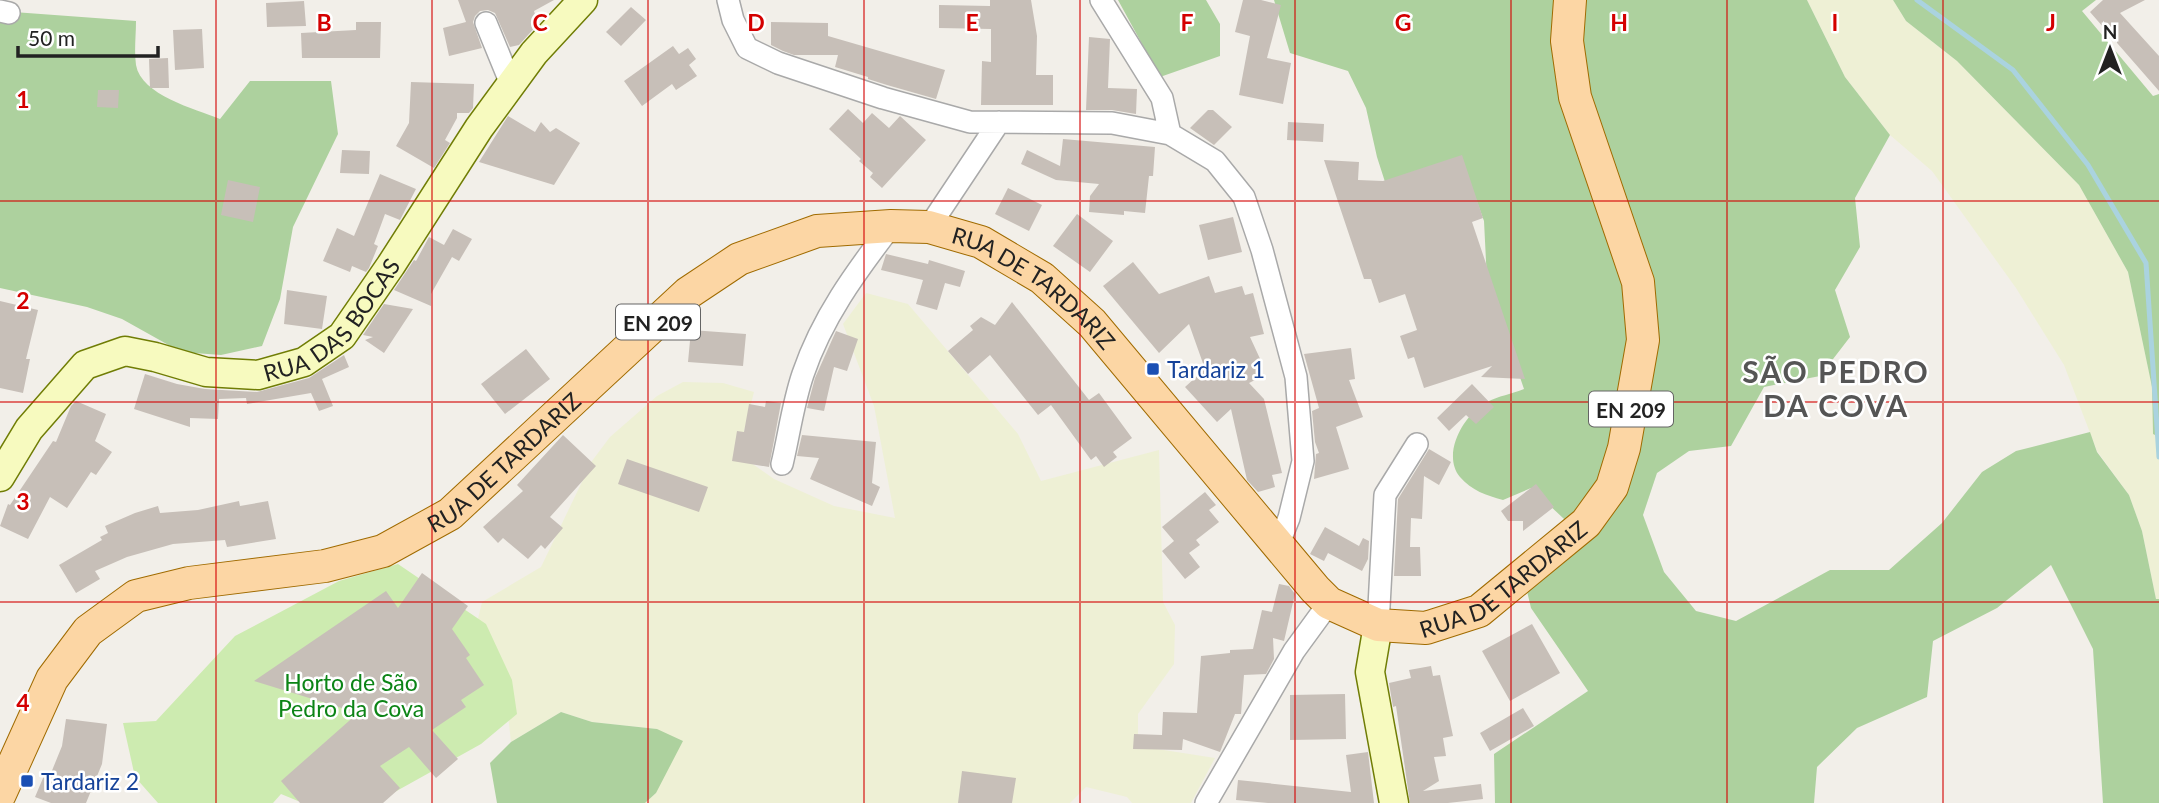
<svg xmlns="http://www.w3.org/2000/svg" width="2159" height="803" viewBox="0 0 2159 803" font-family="Lato,sans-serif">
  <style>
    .farmland { fill: #eef0d5 }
    .grass { fill: #cdebb0 }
    .forest { fill: #add19e }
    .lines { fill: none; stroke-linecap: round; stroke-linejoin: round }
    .stream { stroke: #aad3df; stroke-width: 5 }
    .building { fill: #c7bfb8 }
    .street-casing { stroke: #a9a9a9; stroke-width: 24 }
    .secondary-casing { stroke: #707d05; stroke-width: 31 }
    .primary-casing { stroke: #a06b00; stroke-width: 34 }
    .street { stroke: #fff; stroke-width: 21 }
    .secondary { stroke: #f7fabf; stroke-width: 28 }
    .primary { stroke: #fcd6a4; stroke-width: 32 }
    .grid { fill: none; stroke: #d40000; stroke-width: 2; stroke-opacity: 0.55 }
    .transit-dot { fill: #1a4fb4; stroke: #fff; stroke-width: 2.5 }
    .labels { text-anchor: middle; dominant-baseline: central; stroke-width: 5; stroke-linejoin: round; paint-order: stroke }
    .shield { fill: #fff; stroke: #646464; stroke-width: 2 }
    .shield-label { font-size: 21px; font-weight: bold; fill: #222 }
    .street-label { font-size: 23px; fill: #222; stroke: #fff }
    .transit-label { font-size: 23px; fill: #164399; stroke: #fff; text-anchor: start }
    .park-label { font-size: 23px; fill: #0c8416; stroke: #fff }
    .district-label { font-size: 30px; font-weight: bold; letter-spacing: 2px; fill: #555; stroke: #fff }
    .grid-label { font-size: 23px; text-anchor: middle; font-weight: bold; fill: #d40000; stroke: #fff; stroke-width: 5; stroke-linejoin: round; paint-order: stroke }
  </style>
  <rect width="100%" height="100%" fill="#f2efe9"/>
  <path class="farmland" d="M1807 0H1893L1906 21 1957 61 2079 185 2128 272 2152 387 2153 434 2159 437V599H2156L2142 531 2129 495 2097 451 2064 365 2016 288 1932 171 1890 135 1845 77Z
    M866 293 908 304 1018 434 1041 481 1159 450 1163 602 1175 625 1174 664 1138 714V746L1215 758 1191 803H1132L1127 797 1086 787 1070 803H645L656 793 657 729 592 722 561 712 511 742 504 679 477 623 482 602 541 567 592 461 610 437 657 396 683 382 723 383 754 392 744 431 747 460 774 479 834 506 895 518 874 406 843 324Z"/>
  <path class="grass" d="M398 564 486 624 512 680 517 714 481 744 375 803 298 801 281 794 273 803H158L135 777 123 723 156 721 235 636 339 581Z"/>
  <path class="forest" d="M1118 0H1206L1220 24V56L1160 77Z
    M1274 0H1807L1845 77 1890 135 1855 198 1860 247 1835 290 1850 337 1820 376 1764 387 1731 446 1689 451 1657 473 1643 515 1664 572 1696 611 1736 621 1830 570H1889L1942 523 1982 472 2016 451 2090 432 2097 452 2129 495 2142 531 2156 599H2159V803H2103L2093 649 2051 565 1997 608 1933 641 1927 697 1857 728 1817 767 1814 803H1495L1494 754 1588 691 1531 608 1526 587 1579 533 1531 488 1503 500C1486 495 1472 491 1460 477 1441 454 1464 414 1487 402 1498 396 1512 394 1524 389L1487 281 1484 221 1461 158 1386 185 1377 157 1366 108 1348 71 1290 53Z
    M1893 0H2096L2082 11 2153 96 2159 94V437L2153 434 2152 387 2128 272 2079 185 1957 61 1906 21Z
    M0 11 136 21C136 35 134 51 136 65 141 95 195 109 220 119L250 81H331L338 134 293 227 280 299 262 346 221 355 181 352 122 319 87 307 0 288Z
    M561 712 592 722 657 729 683 741 656 793 645 803H497L490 763 511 742Z"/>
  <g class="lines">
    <path class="stream" d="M1917 0 2013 70 2088 165 2146 263 2159 457"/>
  </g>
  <path class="building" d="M458 0H554L534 11 538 24 519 45 510 47 495 13 488 10 480 11 475 16 473 22 482 48 449 56 443 28 466 22Z
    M990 0H1031L1037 36 1036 75H1053V105H981L982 61 991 62V29L939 28V5L990 6Z
    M1243 0H1261L1281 5 1267 58 1291 63 1283 104 1239 95 1250 36 1235 32Z
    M2103 0H2145L2120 13 2159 56V91L2090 12Z
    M304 1 306 26 267 27 266 3Z
    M631 7 646 20 621 46 606 32Z
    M356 22H381L380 58H302L301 33 356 30Z
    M771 22 828 23V36L945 70 936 99 887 85 868 79V77L835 67 838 55H794L783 51 771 45Z
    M202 29 204 68 175 70 173 30Z
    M1089 37 1110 39 1108 88 1137 89 1136 114 1112 110H1086Z
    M673 46 679 54 688 48 696 59 689 65 697 76 676 90 672 84 642 106 624 81Z
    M168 58 169 88H150L149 59Z
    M411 82 474 84 473 108 469 113H457V118L445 140 450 143 434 168 396 146 409 123Z
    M98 90H119L118 108 97 107Z
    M848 109 863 123 872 113 889 128 900 116 926 140 882 188 870 177 873 173 859 161 861 159 829 129Z
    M1208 110H1213L1232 127 1214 145 1190 128Z
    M508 116 535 132 541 122 550 132 556 128 580 143 554 185 479 162Z
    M1288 122 1324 124 1323 142 1287 140Z
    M1063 139 1155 147 1153 176H1149L1145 213 1124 211V215L1089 212 1090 196 1099 184 1056 180 1021 164 1027 150 1060 166Z
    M342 150 370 151 369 174 340 173Z
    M1462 155 1483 218 1472 222 1525 379 1481 377 1492 366 1424 388 1414 357 1408 359 1400 336 1417 330 1405 294 1379 303 1371 279H1364L1324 160 1359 162 1358 180 1383 181Z
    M380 174 416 189 400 220 385 214 374 244 378 246 369 268 366 272 352 266 350 272 323 261 337 228 354 236Z
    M228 180 260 187 253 222 221 215Z
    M1008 188 1042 205 1029 231 995 214Z
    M1077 214 1113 241 1090 272 1053 246Z
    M1233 217 1242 252 1208 260 1199 225Z
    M453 229 472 239 459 261 452 257 431 294V306L394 290 414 260 416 261 429 237 444 245Z
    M886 254 928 264 929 260 965 271 960 287 945 283 937 310 916 304 923 280 881 270Z
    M1133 262 1159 294 1209 276 1215 293 1242 286 1245 295 1253 293 1264 334 1250 337 1262 363 1256 365 1259 378 1249 383 1264 399 1282 473 1272 475 1275 487 1258 492 1247 480 1231 409 1217 422 1185 387 1205 369 1189 324 1159 353 1103 286Z
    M287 290 327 296 322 329 284 324Z
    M0 301 38 310 26 359H30L23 393 0 388Z
    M1012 302 1089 400 1099 393 1132 438 1113 452 1117 457 1104 467 1096 456 1091 460 1051 405 1038 415 990 355 968 374 948 351 973 330 970 326 981 317 995 325Z
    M384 304 413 309 384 353 365 340 373 337 363 335Z
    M691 330 746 334 743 366 688 362Z
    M836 331 858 339 847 371 834 367 824 411 807 408 815 378Z
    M1351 348 1355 379 1349 380 1363 417 1336 427 1349 469 1314 479 1316 454 1319 453 1315 442 1312 411 1319 408 1304 354Z
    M526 349 550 379 505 414 481 384Z
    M344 355 349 367 322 379 333 406 319 411 311 393 247 404 246 398 219 399 218 419 190 418V427L134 409 145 374 177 384 205 389 257 392 309 378Z
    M1472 384 1494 407 1476 424 1466 415 1449 431 1437 418Z
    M76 401 106 414 95 441 112 452 96 475 91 472 67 508 50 497 28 539 0 526 8 504 10 505 53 441 56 442 71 406Z
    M766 401 781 403 769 467 732 461 737 431 744 432 749 404 765 407Z
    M563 435 596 466 550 517 563 528 545 549 541 545 528 559 503 538 498 543 483 527 523 491 517 485Z
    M802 435 876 442 872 483 880 487 872 506 810 479 819 458 797 456Z
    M1429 449 1451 462 1439 485 1424 476 1422 519 1411 518 1410 547H1420L1421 576H1394L1398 499Z
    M627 459 708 487 699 512 618 484Z
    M1536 484 1554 507 1523 531V521H1508L1501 511Z
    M1205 492 1216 505 1209 510 1219 522 1196 540 1200 545 1189 553 1200 567 1185 579 1162 551 1174 541 1162 527Z
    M239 501 240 506 268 501 276 539 227 547 225 540 173 544 127 557 95 571 100 579 76 593 59 565 102 540 100 537 108 533 105 526 135 513 158 506 160 513 198 510Z
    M1325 527 1359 546 1363 538 1369 541 1368 559 1362 571 1328 553 1324 561 1310 554Z
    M422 573 468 606 452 629 470 655 466 658 484 685 461 700 466 707 432 730 458 759 436 778 409 747 380 766 400 788 383 803H300L281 781 358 713 254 681 386 591 398 608Z
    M1279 584 1289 586 1295 594 1284 641 1273 638 1274 659 1266 674 1244 675 1241 714H1235L1220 752 1183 739 1182 750 1133 749 1134 734 1162 735 1163 712 1197 713 1201 656 1230 653V650L1253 649 1262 610 1272 612Z
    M1532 624 1560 673 1510 701 1482 651Z
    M1431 666 1433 676 1440 675 1453 736 1443 738 1446 756 1434 757 1439 781 1423 791 1481 784 1483 799 1448 803H1410L1396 706 1393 707 1389 683 1411 678 1409 670Z
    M1345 694 1346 739 1290 740V695Z
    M1523 708 1534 726 1490 751 1480 733Z
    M66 719 107 724 102 764 86 803H51L35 797 46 771 51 773 62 746Z
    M1368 752 1374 803H1268L1236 800 1238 780 1351 792 1346 755Z
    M962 771 1016 778 1012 803H958Z"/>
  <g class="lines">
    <defs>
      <path id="street" d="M728 0 733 20 747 48 778 63 883 98 970 122 1112 123 1170 134 1215 161 1244 197 1262 250 1296 377 1303 461 1289 518 1278 545
        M1101 0 1162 98 1170 134
        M0 11 9 13
        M486 23 511 84
        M929 227 999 122
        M782 464C789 435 793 403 803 374 822 318 855 273 891 226
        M1378 625 1385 495 1417 444
        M1206 803 1294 651 1329 603"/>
      <g id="secondary">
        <path id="s1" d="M0 477 29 429 85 365 125 351 155 357 206 372 258 375 304 362 342 336 391 265 479 128 534 53 583 0"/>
        <path d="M1378 625 1370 672 1394 803"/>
      </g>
      <g id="primary">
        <path id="s2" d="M0 794 52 679 88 631 136 596 189 583 325 566 383 551 450 514 688 293 739 259 817 231 891 226 929 227 981 242 1042 278 1092 323 1315 589 1329 603 1378 625 1426 628 1479 611 1586 523 1612 487 1624 448 1643 340 1638 282 1575 97 1567 41 1570 0"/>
      </g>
    </defs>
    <use href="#street" class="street-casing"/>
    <use href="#secondary" class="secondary-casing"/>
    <use href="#primary" class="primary-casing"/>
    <use href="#street" class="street"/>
    <use href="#secondary" class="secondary"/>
    <use href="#primary" class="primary"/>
  </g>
  <path class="grid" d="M216 0V803M432 0V803M648 0V803M864 0V803M1080 0V803M1295 0V803M1511 0V803M1727 0V803M1943 0V803M0 201H2159M0 402H2159M0 602H2159"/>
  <g class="transit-dot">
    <rect x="1146" y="362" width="14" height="14" rx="3.5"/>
    <rect x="20" y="774" width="14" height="14" rx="3.5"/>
  </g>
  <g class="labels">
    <g class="shield">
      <rect x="616" y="304.5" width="84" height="35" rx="5"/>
      <rect x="1589" y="391.5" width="84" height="35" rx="5"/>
    </g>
    <g class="shield-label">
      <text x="658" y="322">EN 209</text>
      <text x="1631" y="409">EN 209</text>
    </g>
    <g class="street-label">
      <text stroke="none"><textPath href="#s2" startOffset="1278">RUA DE TARDARIZ</textPath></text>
      <text stroke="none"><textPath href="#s1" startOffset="415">RUA DAS BOCAS</textPath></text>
      <text stroke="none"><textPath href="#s2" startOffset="648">RUA DE TARDARIZ</textPath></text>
      <text stroke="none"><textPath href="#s2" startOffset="1908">RUA DE TARDARIZ</textPath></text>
    </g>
    <g class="transit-label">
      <text x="1167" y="369">Tardariz 1</text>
      <text x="41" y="781">Tardariz 2</text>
    </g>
    <g class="park-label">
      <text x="351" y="682">Horto de São<tspan x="351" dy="26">Pedro da Cova</tspan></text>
    </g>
    <g class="district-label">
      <text x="1836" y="371">SÃO PEDRO<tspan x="1836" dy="34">DA COVA</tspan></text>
    </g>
  </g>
  <g class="grid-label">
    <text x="324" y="31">B</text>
    <text x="540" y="31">C</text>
    <text x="756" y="31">D</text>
    <text x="972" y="31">E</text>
    <text x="1187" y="31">F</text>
    <text x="1403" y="31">G</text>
    <text x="1619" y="31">H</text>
    <text x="1835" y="31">I</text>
    <text x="2051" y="31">J</text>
    <text x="23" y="108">1</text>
    <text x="23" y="309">2</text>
    <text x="23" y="510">3</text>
    <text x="23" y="711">4</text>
  </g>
  <g transform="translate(2110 49)" stroke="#ffffff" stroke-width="5" paint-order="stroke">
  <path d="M0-5L12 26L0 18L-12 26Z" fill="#222222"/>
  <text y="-10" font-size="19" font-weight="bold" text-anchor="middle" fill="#222222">N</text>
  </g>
  <path d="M18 46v10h140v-10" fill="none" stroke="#222222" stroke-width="3.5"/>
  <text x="28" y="46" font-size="21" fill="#222222" stroke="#ffffff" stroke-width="5" paint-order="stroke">50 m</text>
</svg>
